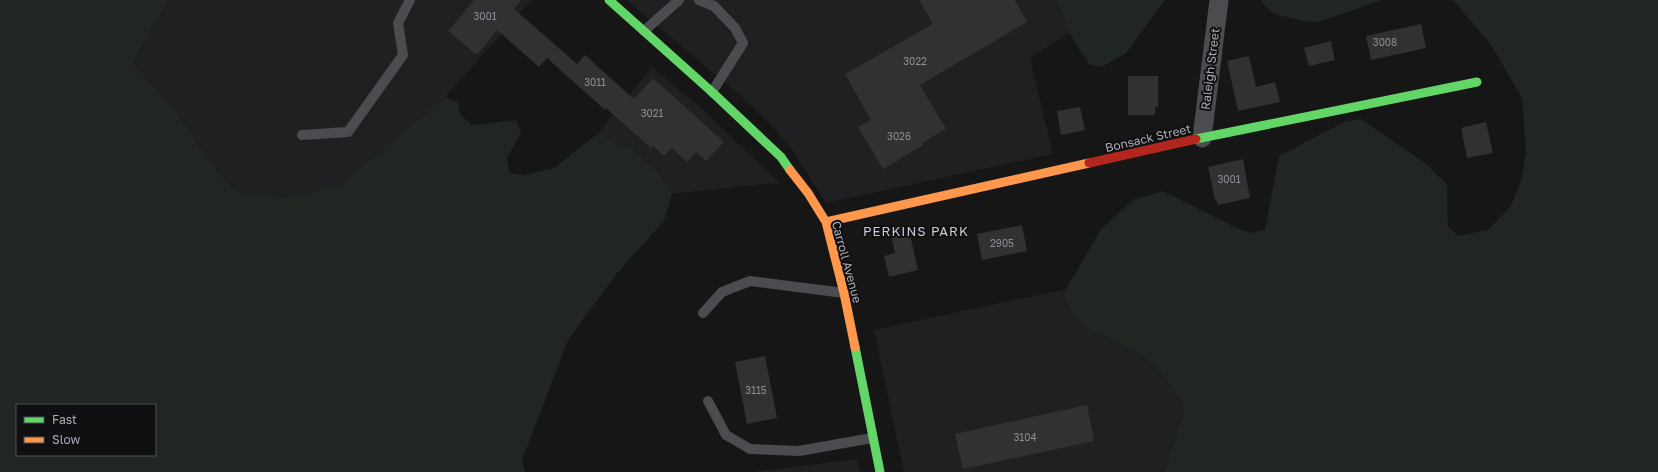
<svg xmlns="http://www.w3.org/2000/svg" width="1658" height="472" viewBox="0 0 1658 472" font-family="'Golos Text',sans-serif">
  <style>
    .built { fill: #202022 }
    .green { fill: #202621; fill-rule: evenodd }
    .building { fill: #313132 }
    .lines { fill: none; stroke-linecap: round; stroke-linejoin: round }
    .lane { stroke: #4b4c4f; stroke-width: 10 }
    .street { stroke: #4b4c4f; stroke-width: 19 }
    .fast { stroke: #63d668; stroke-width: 9 }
    .slow { stroke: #ff974d; stroke-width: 9 }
    .jam { stroke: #b3261e; stroke-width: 9 }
    .labels { text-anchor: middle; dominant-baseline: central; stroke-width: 4; stroke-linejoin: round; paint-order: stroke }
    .number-label { font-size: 10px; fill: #8b8d95 }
    .street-label { font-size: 12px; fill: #a9acb6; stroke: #101012 }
    .neighbourhood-label { font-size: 13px; letter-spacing: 1px; fill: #c9cbd2; stroke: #101012 }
  </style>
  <rect width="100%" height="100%" fill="#161616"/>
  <path class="built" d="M168 0H532L445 97 341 184 310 193 280 198 247 195 233 191 132 64Z
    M626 0H1057L1069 33 1030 58 1053 154 826 203 793 151 774 128 741 96Z
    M652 67 703 110 782 185 773 183 672 194 656 170 636 150 597 134Z
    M1066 289 1065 297 1070 310 1091 331 1132 349 1155 366 1182 401 1183 415 1164 472H904L874 330Z
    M857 459 860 472H753Z"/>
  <path class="green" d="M0 0H168L132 64 176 112 206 157 233 190 247 195 280 198 310 193 341 184 445 97 458 102 461 116 472 125 516 120 521 133 507 158 509 173 524 175 554 168 597 134 635 150 656 170 672 194 664 221 618 272 568 340 522 460 525 472H0ZM17 405H155V455H17Z
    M1057 0H1165L1126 53 1102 67 1089 64 1069 33Z
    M1261 0H1382L1318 22 1302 21 1275 14 1264 5Z
    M1450 0H1658V472H1164L1183 415 1182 401 1155 366 1132 349 1091 331 1070 310 1065 297 1066 289 1101 229 1133 200 1163 191 1237 228 1251 233 1265 230 1279 156 1346 121 1361 119 1426 164 1447 184 1448 226 1458 236 1488 230 1510 207 1522 179 1526 150 1522 98 1491 45 1454 1Z"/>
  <path class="building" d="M474 0H521L514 9 577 64 585 55 634 99 653 78 724 142 706 161 696 152 687 162 672 148 664 156 653 146 651 148 606 108 605 110 547 58 539 67 497 30 477 55 448 31Z
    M919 0H1015L1027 22 920 85 946 129 922 143 923 145 883 169 858 127 871 120 845 74 933 24Z
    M1421 24 1426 48 1371 60 1366 36Z
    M1331 41 1335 60 1309 66 1304 48Z
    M1249 56 1256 87 1275 82 1280 102 1238 111 1227 61Z
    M1128 76H1158V107H1155V115H1128Z
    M1080 107 1085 130 1061 135 1057 111Z
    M1486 122 1493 153 1467 158 1461 128Z
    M1243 159 1250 198 1218 205 1216 199 1215 200 1208 167Z
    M1022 225 1027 251 982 260 977 234Z
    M908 226 918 270 889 277 884 256 895 253 890 230Z
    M765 356 777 418 747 424 735 362Z
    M1087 405 1094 441 963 469 955 434Z"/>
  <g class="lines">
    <path class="lane" d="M699 0 714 6 735 28 743 43 712 92
      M644 31 679 0
      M302 135 348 132 403 55 398 23 410 0
      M703 313 722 292 750 281 844 293
      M708 401 726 435 750 449 799 451 872 438"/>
    <path class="street" d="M1202 138 1219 0"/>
    <path class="fast" d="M609 0 712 92 781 157 790 170
      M1196 139 1477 82
      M855 347 880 472"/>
    <path class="slow" d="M790 170 808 193 826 222 844 293 855 347
      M826 222 1089 163"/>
    <path class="jam" d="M1089 163 1196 139"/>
  </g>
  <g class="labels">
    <g class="number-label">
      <text x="485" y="16">3001</text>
      <text x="1385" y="42">3008</text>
      <text x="915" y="61">3022</text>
      <text x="595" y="82">3011</text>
      <text x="652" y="113">3021</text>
      <text x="899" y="136">3026</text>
      <text x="1229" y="179">3001</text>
      <text x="1002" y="243">2905</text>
      <text x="756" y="390">3115</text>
      <text x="1025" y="437">3104</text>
    </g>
    <g class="street-label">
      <text transform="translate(1210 69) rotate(-83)">Raleigh Street</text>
      <text transform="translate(1148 138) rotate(-13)">Bonsack Street</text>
      <text transform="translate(847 262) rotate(75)">Carroll Avenue</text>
    </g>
    <g class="neighbourhood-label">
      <text x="916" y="231">PERKINS PARK</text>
    </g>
  </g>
  <rect x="16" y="404" width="140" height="52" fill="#101012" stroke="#4d4e54"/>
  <rect x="24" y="417" width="20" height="6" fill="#63d668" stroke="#4d4e54"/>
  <text x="52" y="424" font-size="12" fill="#a9acb6">Fast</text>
  <rect x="24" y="437" width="20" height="6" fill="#ff974d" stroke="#4d4e54"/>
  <text x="52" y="444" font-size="12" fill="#a9acb6">Slow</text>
</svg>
